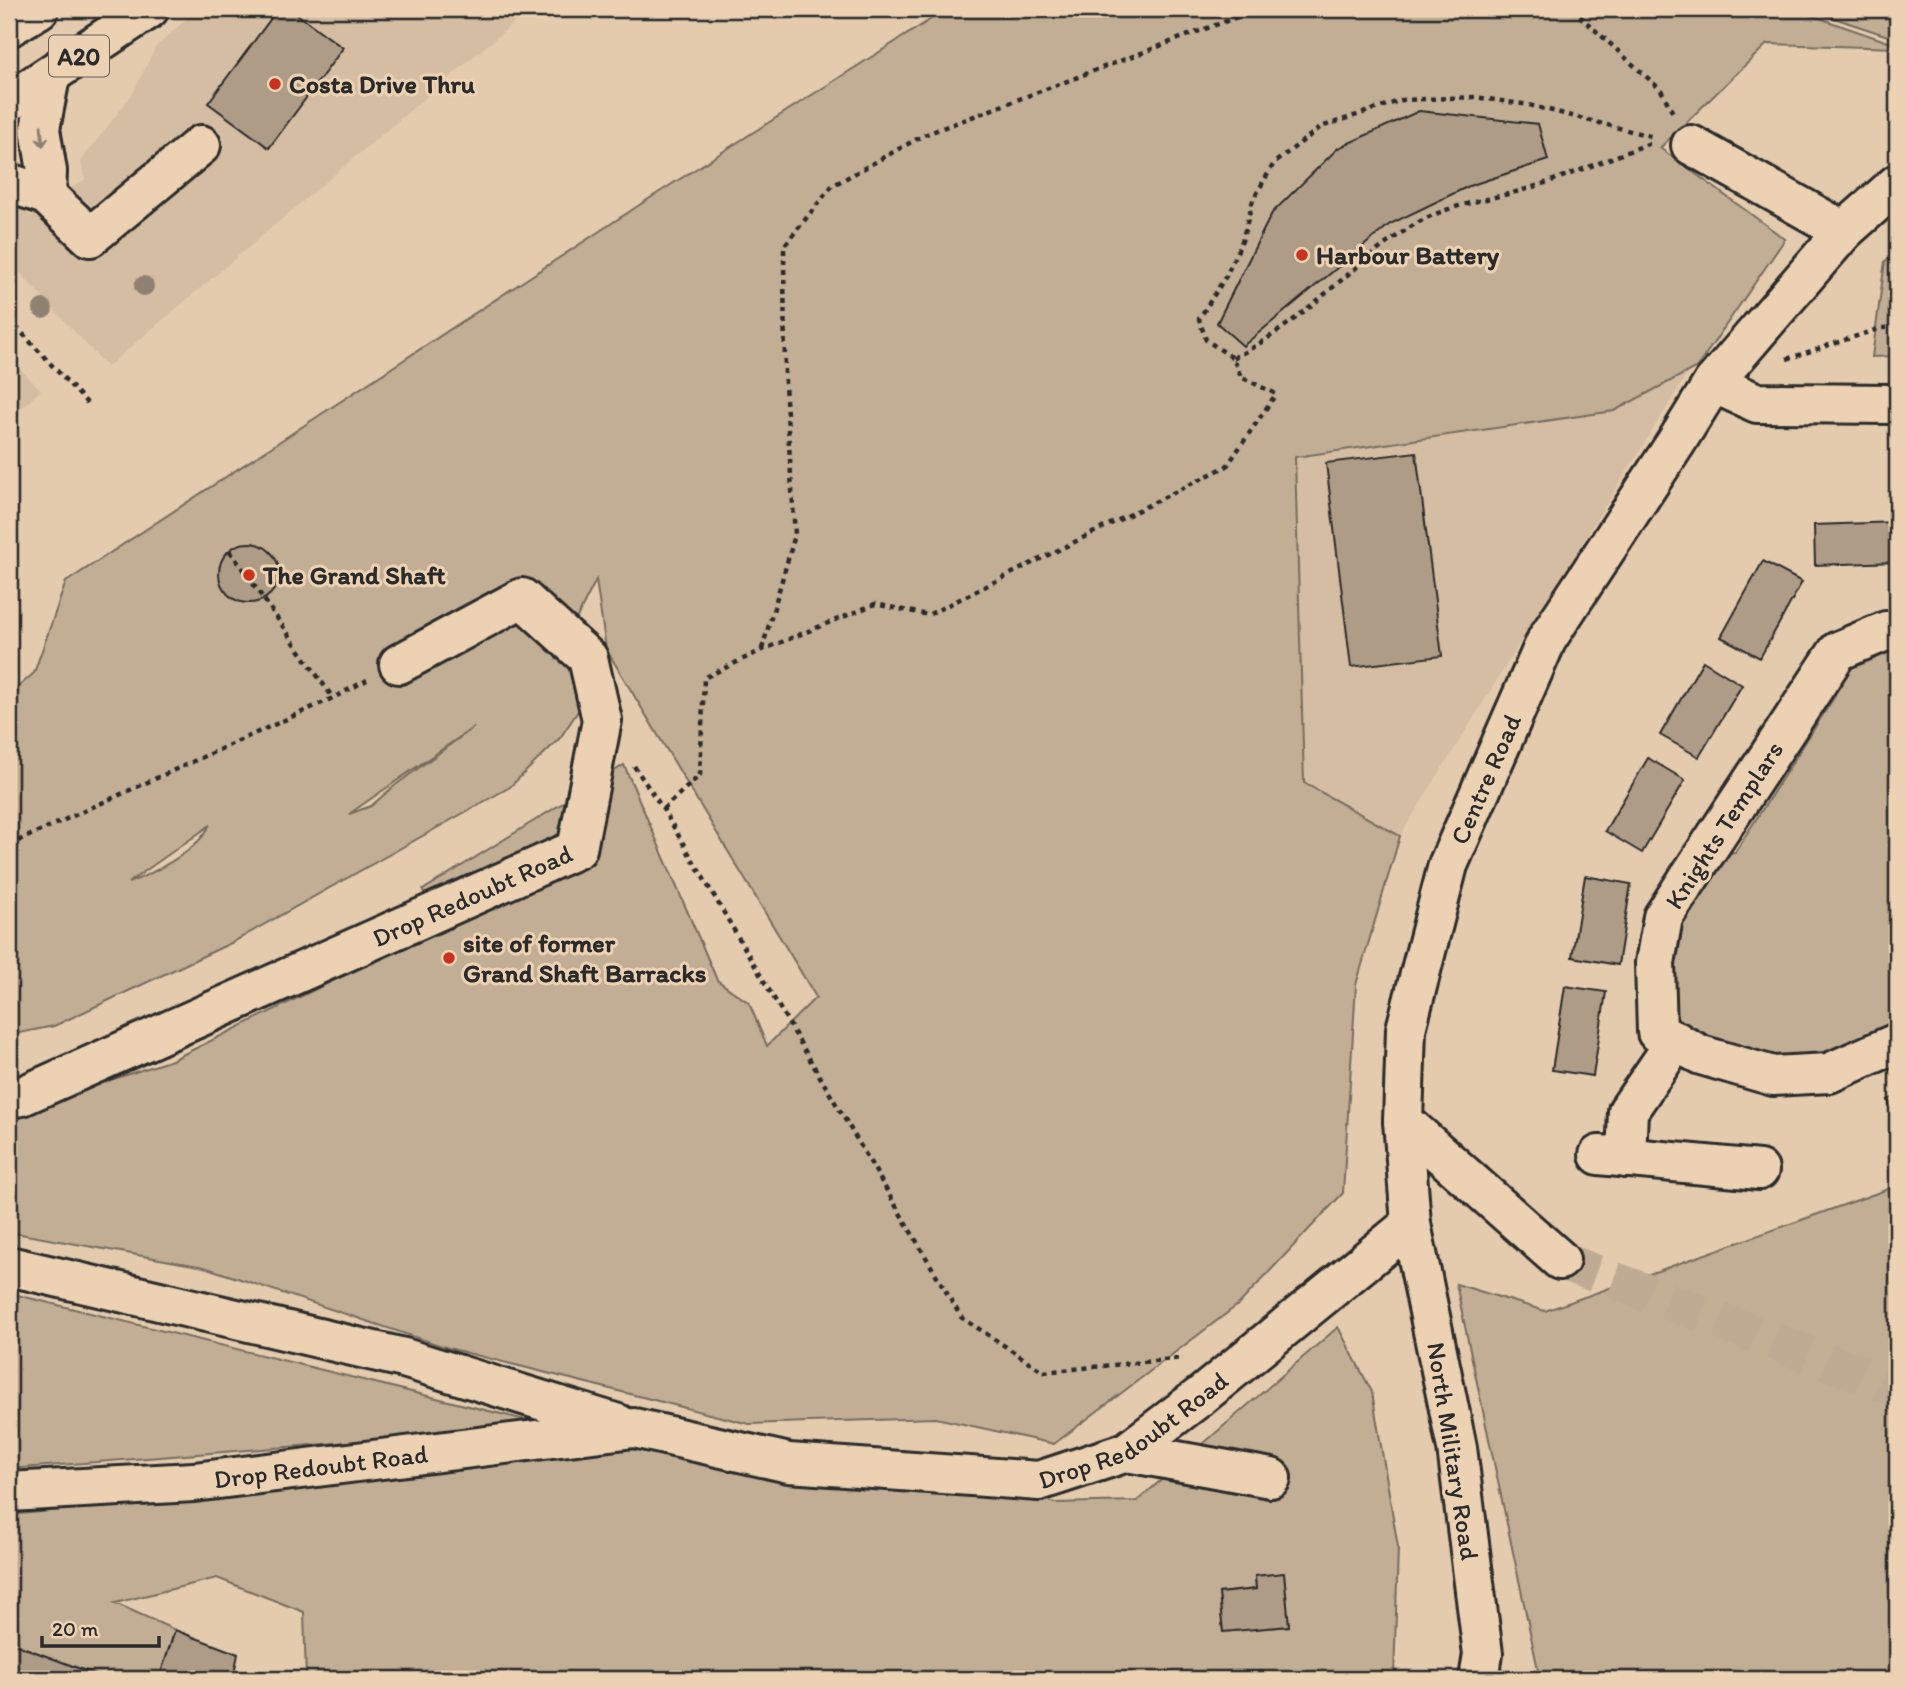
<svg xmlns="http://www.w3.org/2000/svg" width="1906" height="1688" viewBox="0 0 1906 1688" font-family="Itim,sans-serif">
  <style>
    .built { fill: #d4bda2 }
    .green { fill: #c2ae95; stroke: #766c60; stroke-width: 2; fill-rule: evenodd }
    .building { fill: #ae9c87; stroke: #2b2b2b; stroke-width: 2 }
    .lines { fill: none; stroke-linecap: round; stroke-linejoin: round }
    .minor-tunnel { stroke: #bfab94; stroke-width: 38; stroke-dasharray: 38 19; stroke-linecap: butt }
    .minor-casing { stroke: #2b2b2b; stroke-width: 44 }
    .highway-casing { stroke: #2b2b2b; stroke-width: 44 }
    .path { stroke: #2b2b2b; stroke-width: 4.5; stroke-dasharray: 5 5; stroke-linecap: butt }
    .minor { stroke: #ecd2b3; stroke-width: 38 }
    .highway { stroke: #ecd2b3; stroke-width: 38 }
    .tree { fill: #8f8172 }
    .oneway { stroke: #8c7e6f }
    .poi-dot { fill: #c8321e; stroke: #ecd2b3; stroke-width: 2.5 }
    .labels { text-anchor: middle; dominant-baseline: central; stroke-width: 6; stroke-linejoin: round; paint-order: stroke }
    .shield { fill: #ecd2b3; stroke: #655d54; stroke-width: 2 }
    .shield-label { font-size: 24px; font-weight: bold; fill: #2b2b2b }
    .poi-label { font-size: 26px; font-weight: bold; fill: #2b2b2b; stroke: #ecd2b3; text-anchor: start }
    .street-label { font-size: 26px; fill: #2b2b2b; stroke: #ecd2b3 }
  </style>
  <rect width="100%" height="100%" fill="#e4cbae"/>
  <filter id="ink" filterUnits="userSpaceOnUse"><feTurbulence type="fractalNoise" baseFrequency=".0143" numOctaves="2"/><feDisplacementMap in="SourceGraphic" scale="14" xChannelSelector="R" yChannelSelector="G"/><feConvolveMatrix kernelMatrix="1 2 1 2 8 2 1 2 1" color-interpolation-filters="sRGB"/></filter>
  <g filter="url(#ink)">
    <path class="built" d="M197 9H530L107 367 9 261V214L20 207 31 216 85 179 81 161 133 93 155 48Z
      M9 358 41 390 9 420Z
      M1690 370 1400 836 1304 783 1295 457 1614 411Z"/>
    <path class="green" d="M947 9H1793L1897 45V48L1767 44 1660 148 1785 239 1697 367 1614 411 1295 457 1304 783 1400 836 1356 985 1343 1193 1239 1304 1054 1444 936 1418 749 1424 448 1348 204 1267 9 1232V1109L77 1091 172 1060 432 932 423 890 624 765 717 980 749 1003 767 1046 816 997 606 649 596 580 556 659 580 665 588 696 560 738 510 787 233 942 54 1026 9 1035V695L34 673 66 582 647 200ZM474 727 393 787 371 806 349 814ZM209 826C199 850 152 874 128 883Z
      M1807 9H1897V39Z
      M1897 252V356L1872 357 1885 261Z
      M1897 648V1026C1877 1035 1843 1054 1823 1059 1772 1070 1719 1046 1676 1020L1673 980 1683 925 1711 856 1735 852 1835 696 1833 670Z
      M1897 1186V1679H1540L1456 1284 1545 1311Z
      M9 1293 550 1426 9 1469Z
      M1338 1327 1372 1392 1398 1547 1394 1679H306L304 1612 217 1578 115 1603 175 1630 159 1679H107L9 1642V1515L252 1492 626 1440 824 1486 1044 1496 1053 1503 1137 1501ZM1284 1573 1289 1626 1223 1632 1219 1593 1256 1589 1255 1576Z"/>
    <path class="building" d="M278 9H290L343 48 269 148 208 103Z
      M1419 111 1538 124 1548 160 1469 186 1390 224 1243 346 1217 323 1272 213 1338 148Z
      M1416 452 1442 656 1351 667 1326 463Z
      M1897 522V562L1815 565 1814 525Z
      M219 573a30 30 0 1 1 60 0a30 30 0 1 1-60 0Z
      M1763 561 1802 582 1760 658 1721 637Z
      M1703 661 1742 685 1699 757 1660 735Z
      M1648 758 1685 780 1642 853 1605 831Z
      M1585 876 1631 884 1618 965 1572 957Z
      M1565 986 1606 992 1593 1076 1552 1070Z
      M1897 1096V1119L1888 1100Z
      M1284 1573 1289 1626 1223 1632 1219 1593 1256 1589 1255 1576Z
      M175 1630 238 1654 233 1679H159Z
      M9 1642 107 1679H9Z"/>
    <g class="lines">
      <path class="minor-tunnel" d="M1560 1260 1897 1388"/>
      <defs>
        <g id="minor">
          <path d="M9 27 39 9"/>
          <path d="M1691 145 1844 231"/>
          <path d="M9 183 46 195 90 237 201 145"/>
          <path d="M46 195 47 171 40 129 50 77"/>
          <path d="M1713 383 1757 403 1897 404"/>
          <path d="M1897 631H1886L1838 651 1663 917 1655 963 1657 1032 1701 1055 1773 1076 1829 1073 1897 1043"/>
          <path id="s1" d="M9 1098 22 1096 577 849 602 720 588 658 522 598 399 664"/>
          <path d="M1403 1121 1560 1260"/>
          <path d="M1599 1155 1759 1170"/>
          <path d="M1626 1158 1628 1111 1676 1041"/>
          <path d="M9 1266 404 1358 618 1424"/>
          <path d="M1127 1452 1271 1478"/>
          <path id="s2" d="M9 1492 194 1482 634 1428 789 1463 1039 1481 1127 1452 1202 1395 1411 1224"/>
          <path id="s3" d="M1479 1679 1483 1654 1457 1448 1411 1224 1403 1121 1406 1029 1448 865 1547 639 1677 441 1713 383 1844 231 1897 184"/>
        </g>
        <path id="highway" d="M9 102 149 9"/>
      </defs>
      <use href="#minor" class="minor-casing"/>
      <use href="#highway" class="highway-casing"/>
      <path class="path" d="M1572 9 1661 90 1673 113
        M9 319 87 403
        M1233 358C1302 325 1352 262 1417 223 1450 204 1488 200 1523 190 1567 177 1610 158 1653 142
        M1787 359 1878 329 1897 326
        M230 551 333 698
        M762 649 795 535 785 384 784 246 832 186 924 135 1258 9
        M634 766 663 809 961 1317 1044 1372 1183 1358
        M663 809 700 775 704 678 762 650 875 604 928 615 1227 466 1276 394 1241 377 1233 358 1206 340 1199 319 1226 276 1242 241 1253 200 1274 163 1321 127 1402 100 1475 97 1529 105 1654 137
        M9 845 333 698 367 680"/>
      <use href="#minor" class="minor"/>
      <use href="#highway" class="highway"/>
    </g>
    <g class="tree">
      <circle cx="144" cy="286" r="10"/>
      <circle cx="43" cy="309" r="10"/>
    </g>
    <defs><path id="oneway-shaft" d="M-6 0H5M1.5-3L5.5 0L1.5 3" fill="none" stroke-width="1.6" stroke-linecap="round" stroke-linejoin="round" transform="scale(1.75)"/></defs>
    <use class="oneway" href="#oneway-shaft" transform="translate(42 136) rotate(85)"/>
  </g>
  <g class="poi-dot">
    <circle cx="275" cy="84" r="7"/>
    <circle cx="1302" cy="255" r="7"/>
    <circle cx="249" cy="575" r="7"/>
    <circle cx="449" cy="958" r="7"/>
  </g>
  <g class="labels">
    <rect class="shield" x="49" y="35.5" width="60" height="41" rx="5"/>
    <g class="shield-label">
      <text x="79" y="56">A20</text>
    </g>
    <g class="poi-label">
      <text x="289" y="84">Costa Drive Thru</text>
      <text x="1316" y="255">Harbour Battery</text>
      <text x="263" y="575">The Grand Shaft</text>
      <text x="463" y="943">site of former<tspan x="463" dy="30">Grand Shaft Barracks</tspan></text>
    </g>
    <g class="street-label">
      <text stroke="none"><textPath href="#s3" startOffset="920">Centre Road</textPath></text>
      <text transform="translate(1724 825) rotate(-57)">Knights Templars</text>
      <text stroke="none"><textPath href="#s1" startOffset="506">Drop Redoubt Road</textPath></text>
      <text stroke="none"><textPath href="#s2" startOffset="1146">Drop Redoubt Road</textPath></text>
      <text transform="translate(1453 1451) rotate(81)">North Military Road</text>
      <text stroke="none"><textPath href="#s2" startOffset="313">Drop Redoubt Road</textPath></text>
    </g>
  </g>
  <rect width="1906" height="1688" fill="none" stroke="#ecd2b3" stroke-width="35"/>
  <rect x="18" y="18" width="1871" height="1653" fill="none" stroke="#2b2b2b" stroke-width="2.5" filter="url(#ink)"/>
  <path d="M42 1636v10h117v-10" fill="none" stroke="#2b2b2b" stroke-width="3.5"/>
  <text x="52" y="1636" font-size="21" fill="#2b2b2b" stroke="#ecd2b3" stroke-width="5" paint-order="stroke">20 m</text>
</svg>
